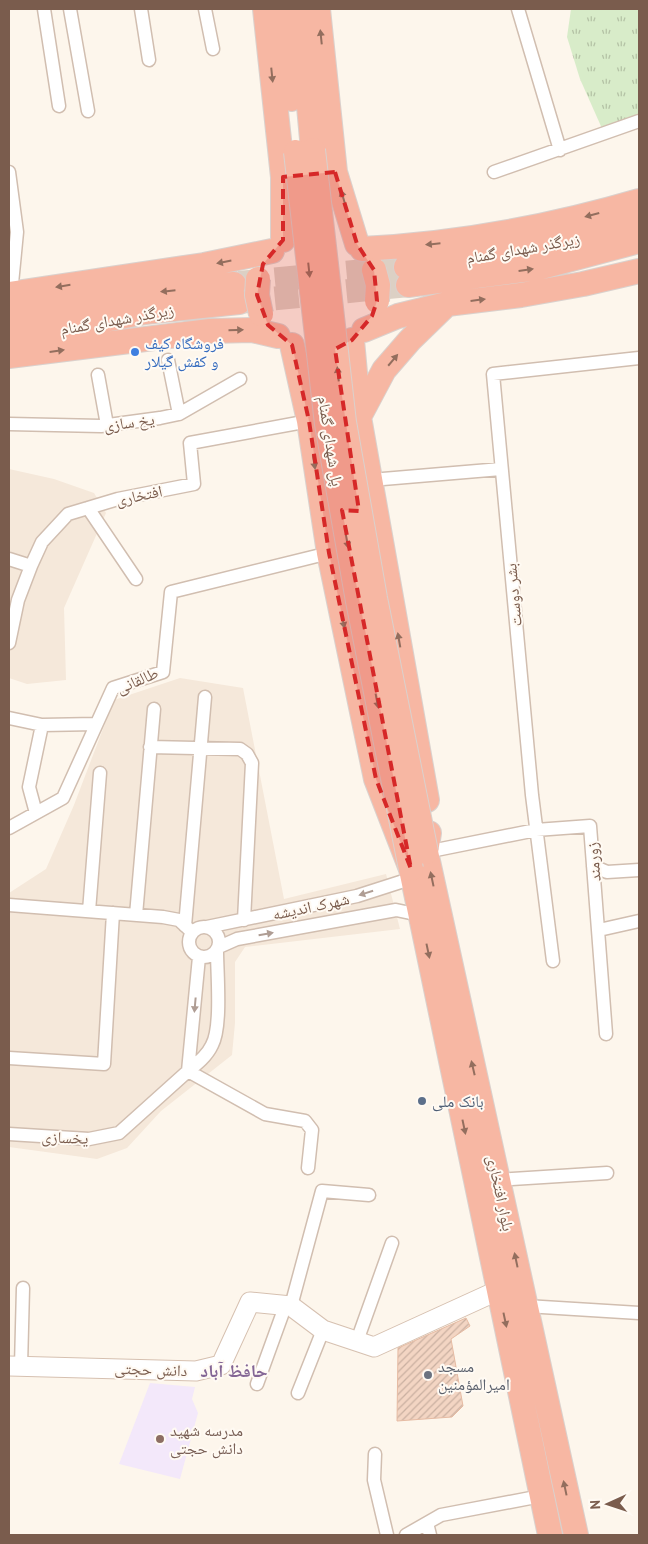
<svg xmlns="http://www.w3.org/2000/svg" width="648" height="1544" viewBox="0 0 648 1544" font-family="'PT Sans','Noto Naskh Arabic',sans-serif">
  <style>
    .residential { fill: #f5e8da }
    .education { fill: #f3e8fa }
    .park { fill: url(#park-tufts) }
    .building { fill: url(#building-hatch); stroke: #e6bba3 }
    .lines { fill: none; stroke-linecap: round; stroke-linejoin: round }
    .highway-tunnel { stroke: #dcd0c4; stroke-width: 24; stroke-dasharray: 24 12; stroke-linecap: butt }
    .street-casing { stroke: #d1beb0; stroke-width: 15 }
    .secondary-casing { stroke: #d6c0b0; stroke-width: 21 }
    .highway-casing { stroke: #dad1cd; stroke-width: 26 }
    .street { stroke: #fff; stroke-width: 12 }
    .secondary { stroke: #fff; stroke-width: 19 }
    .highway { stroke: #f7b7a3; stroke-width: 24 }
    .highway-bridge-casing { stroke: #dad1cd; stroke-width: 26; stroke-linecap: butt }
    .highway-bridge { stroke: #f7b7a3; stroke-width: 24 }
    .oneway { fill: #936e5e }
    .oneway2 { fill: #af9d94 }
    .marked { fill: #d62828; fill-opacity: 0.2; stroke: #d62828; stroke-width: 4; stroke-dasharray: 10 6; stroke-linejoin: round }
    .shop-dot { fill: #3f7fe0; stroke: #fffaf3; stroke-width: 2 }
    .service-dot { fill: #5c6f8a; stroke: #fffaf3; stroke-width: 2 }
    .worship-dot { fill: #6b7280; stroke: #fffaf3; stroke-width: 2 }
    .education-dot { fill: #8d6e63; stroke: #fffaf3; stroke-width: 2 }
    .labels { text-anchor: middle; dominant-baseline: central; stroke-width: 4; stroke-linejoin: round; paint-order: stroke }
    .street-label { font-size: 16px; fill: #7a5c4d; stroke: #fffaf3 }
    .shop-label { font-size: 16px; fill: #366cbe; stroke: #fffaf3; text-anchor: start }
    .service-label { font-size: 16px; fill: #4e5e75; stroke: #fffaf3; text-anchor: start }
    .worship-label { font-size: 16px; fill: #5b616d; stroke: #fffaf3; text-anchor: start }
    .education-label { font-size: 16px; fill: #785e54; stroke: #fffaf3; text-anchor: start }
    .neighbourhood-label { font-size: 18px; font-weight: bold; fill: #846695; stroke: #fffaf3 }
  </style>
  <defs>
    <pattern id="park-tufts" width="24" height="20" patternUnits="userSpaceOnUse" patternTransform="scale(1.25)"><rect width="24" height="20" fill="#d8ecc9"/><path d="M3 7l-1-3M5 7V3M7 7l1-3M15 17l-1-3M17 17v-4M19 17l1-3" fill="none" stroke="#b4c2a5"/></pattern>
    <pattern id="building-hatch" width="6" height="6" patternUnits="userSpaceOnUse" patternTransform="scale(1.25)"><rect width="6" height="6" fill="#f3d5c3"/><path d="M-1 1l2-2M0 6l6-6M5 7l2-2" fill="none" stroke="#cab0a1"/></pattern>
  </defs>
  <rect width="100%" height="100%" fill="#fdf6ec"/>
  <path class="residential" d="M9 469 54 479 94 493 106 513 64 608 66 680 27 684 9 678Z
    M180 678 243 688 284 899 386 874 400 929 245 947 235 962V1023L232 1055 161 1111 127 1148 97 1159 9 1147V893L46 869 74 805 114 700Z"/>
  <path class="education" d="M150 1383 195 1387 192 1399 198 1413 180 1479 119 1464Z"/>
  <path class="park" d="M571 9H639V119L604 133 580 79 567 37Z"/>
  <path class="building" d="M466 1318 470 1326 451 1339 463 1406 452 1417 397 1421 398 1348Z"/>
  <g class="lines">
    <path class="highway-tunnel" d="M239 283 406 267
      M239 302 408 285"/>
    <defs>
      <path id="street" d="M44 9 59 106
        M70 9 88 111
        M141 9 149 60
        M205 9 213 49
        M518 9 560 150
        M9 172 17 232 11 294
        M494 172 639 121
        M168 360 179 414
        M98 375 107 425
        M9 424 101 426 160 418 179 414 240 379
        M371 480 501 469
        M88 508 136 579
        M9 559 31 566
        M9 643 18 600 31 566 42 542 68 514 118 499 194 484 190 443 309 421
        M9 718 42 725 96 724
        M150 747 240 749 247 754 252 763 244 920
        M36 813 29 787 42 725
        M9 828 63 798 113 688 163 672 171 592 329 553
        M426 852 536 830 590 826 606 1034
        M593 866 607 872 639 870
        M9 905 163 917 179 920 192 932
        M89 911 100 773
        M136 915 154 709
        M185 926 205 697
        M189 942a15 15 0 1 1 30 0a15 15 0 1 1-30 0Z
        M207 927 357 896 413 878
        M599 930 639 921
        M219 947 237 939 396 910 420 915
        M199 957 188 1071C197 1064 207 1056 212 1045 222 1027 217 973 217 951
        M553 961 532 795 493 374 639 358
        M9 1058 104 1064 113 913
        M9 1134 89 1139 119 1133 188 1071 265 1114 305 1121 312 1130 308 1168
        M498 1180 607 1173
        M291 1306 322 1191 369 1195
        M526 1306 639 1313
        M357 1341 392 1243
        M21 1366 23 1288
        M257 1384 286 1304
        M298 1393 323 1330
        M375 1454 374 1480 387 1535
        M427 1523 430 1535
        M406 1535 441 1515 541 1496"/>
      <path id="secondary" d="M9 1366 196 1371 221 1365 250 1302 291 1306 323 1330 374 1347 499 1290"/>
      <path id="highway" d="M265 9 283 177V240
        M282 9 291 99
        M300 9 313 150
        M318 9 335 172 357 244
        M362 249C458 244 547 228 639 201
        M406 267 536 249 639 224
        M408 285 538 268 639 241
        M9 294 204 265 272 251
        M9 315 141 294 234 284
        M364 330 398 316 447 304 521 295 583 284 639 271
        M9 339 145 312 239 302
        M352 340 359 417 427 800
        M292 345 309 421 329 553 376 779 411 869 550 1535
        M9 356 210 331 252 330 278 336
        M359 417 384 370 410 340 446 305
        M429 833 426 852 576 1535"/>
    </defs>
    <use href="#street" class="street-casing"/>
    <use href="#secondary" class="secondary-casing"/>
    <use href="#highway" class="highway-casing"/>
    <use href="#street" class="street"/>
    <use href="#secondary" class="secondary"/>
    <use href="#highway" class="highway"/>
    <defs>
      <path id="highway-bridge" d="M313 150 344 422 375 598 426 852
        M296 152 327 424 358 601 411 869
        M374 270 378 285 377 301
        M258 279 257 295 261 314"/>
    </defs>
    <use href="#highway-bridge" class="highway-bridge-casing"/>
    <use href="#highway-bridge" class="highway-bridge"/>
  </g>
  <defs><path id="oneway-solid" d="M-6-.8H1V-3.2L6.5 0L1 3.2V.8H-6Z" transform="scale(1.25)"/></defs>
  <g class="oneway">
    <use href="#oneway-solid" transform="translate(321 37) rotate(-96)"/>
    <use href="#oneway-solid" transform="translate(272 75) rotate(84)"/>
    <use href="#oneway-solid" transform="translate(343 197) rotate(-107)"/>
    <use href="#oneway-solid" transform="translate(592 215) rotate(165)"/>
    <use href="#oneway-solid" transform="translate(433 244) rotate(174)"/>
    <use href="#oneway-solid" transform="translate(224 262) rotate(169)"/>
    <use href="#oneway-solid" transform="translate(309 270) rotate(84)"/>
    <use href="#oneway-solid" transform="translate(526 270) rotate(-8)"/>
    <use href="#oneway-solid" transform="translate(63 286) rotate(171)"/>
    <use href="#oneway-solid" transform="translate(168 291) rotate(174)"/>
    <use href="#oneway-solid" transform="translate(478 300) rotate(-7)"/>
    <use href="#oneway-solid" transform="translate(236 330) rotate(-2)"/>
    <use href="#oneway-solid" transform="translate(57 351) rotate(-8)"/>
    <use href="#oneway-solid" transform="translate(393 360) rotate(-50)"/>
    <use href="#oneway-solid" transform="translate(338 374) rotate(-96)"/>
    <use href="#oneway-solid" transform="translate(314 462) rotate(81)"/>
    <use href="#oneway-solid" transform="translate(347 541) rotate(80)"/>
    <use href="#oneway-solid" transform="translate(343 621) rotate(78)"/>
    <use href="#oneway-solid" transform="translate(399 640) rotate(-100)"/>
    <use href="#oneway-solid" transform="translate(377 701) rotate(79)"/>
    <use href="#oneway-solid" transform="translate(432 879) rotate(-102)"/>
    <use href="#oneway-solid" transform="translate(428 951) rotate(78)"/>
    <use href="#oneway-solid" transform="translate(473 1068) rotate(-103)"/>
    <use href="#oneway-solid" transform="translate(464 1127) rotate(78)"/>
    <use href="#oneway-solid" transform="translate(516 1260) rotate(-102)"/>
    <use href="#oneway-solid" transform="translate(505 1320) rotate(78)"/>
    <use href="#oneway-solid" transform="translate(565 1488) rotate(-102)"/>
  </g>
  <g class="oneway2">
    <use href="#oneway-solid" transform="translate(366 893) rotate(162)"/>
    <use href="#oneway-solid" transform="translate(266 934) rotate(-10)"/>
    <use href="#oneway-solid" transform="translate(195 1005) rotate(95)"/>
  </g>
  <path class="marked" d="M335 172 357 244 374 270 377 301 372 316 352 340 335 349 359 511 342 510 411 869 376 779 329 553 309 421 292 345 268 325 257 295 263 264 283 240V177Z"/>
  <circle class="shop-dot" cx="135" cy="352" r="5"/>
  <circle class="service-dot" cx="422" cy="1101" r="5"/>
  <circle class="worship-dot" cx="428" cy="1375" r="5"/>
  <circle class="education-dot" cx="160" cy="1439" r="5"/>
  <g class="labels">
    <g class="street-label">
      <text transform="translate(523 248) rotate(-10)">زیرگذر شهدای گمنام</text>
      <text transform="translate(117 319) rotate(-10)">زیرگذر شهدای گمنام</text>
      <text transform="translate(129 422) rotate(-8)">یخ سازی</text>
      <text transform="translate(331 441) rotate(81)">پل شهدای گمنام</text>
      <text transform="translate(139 495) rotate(-12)">افتخاری</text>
      <text transform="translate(513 595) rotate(-95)">بشر دوست</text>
      <text transform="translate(137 680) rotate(-23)">طالقانی</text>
      <text transform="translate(593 862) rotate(-95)">زورمند</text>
      <text transform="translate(311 906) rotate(-12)">شهرک اندیشه</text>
      <text transform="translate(65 1137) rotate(2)">یخسازی</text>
      <text transform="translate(501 1193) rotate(78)">بلوار افتخاری</text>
      <text transform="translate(151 1369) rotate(2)">دانش حجتی</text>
    </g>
    <g class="shop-label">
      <text x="145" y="343">فروشگاه کیف<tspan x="145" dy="18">و کفش گیلار</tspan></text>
    </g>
    <g class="service-label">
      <text x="432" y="1101">بانک ملی</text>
    </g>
    <g class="worship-label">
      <text x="438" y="1366">مسجد<tspan x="438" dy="18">امیرالمؤمنین</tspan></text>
    </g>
    <g class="education-label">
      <text x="170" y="1430">مدرسه شهید<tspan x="170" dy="18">دانش حجتی</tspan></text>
    </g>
    <g class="neighbourhood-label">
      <text x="234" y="1370">حافظ آباد</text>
    </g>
  </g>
  <rect width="648" height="1544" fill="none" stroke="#7a5c4d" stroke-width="20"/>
  <g transform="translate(608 1504) rotate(267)" stroke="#fffaf3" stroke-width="4" paint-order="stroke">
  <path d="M0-4L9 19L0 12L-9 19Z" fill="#7a5c4d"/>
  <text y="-8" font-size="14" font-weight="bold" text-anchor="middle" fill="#7a5c4d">N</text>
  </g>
</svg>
